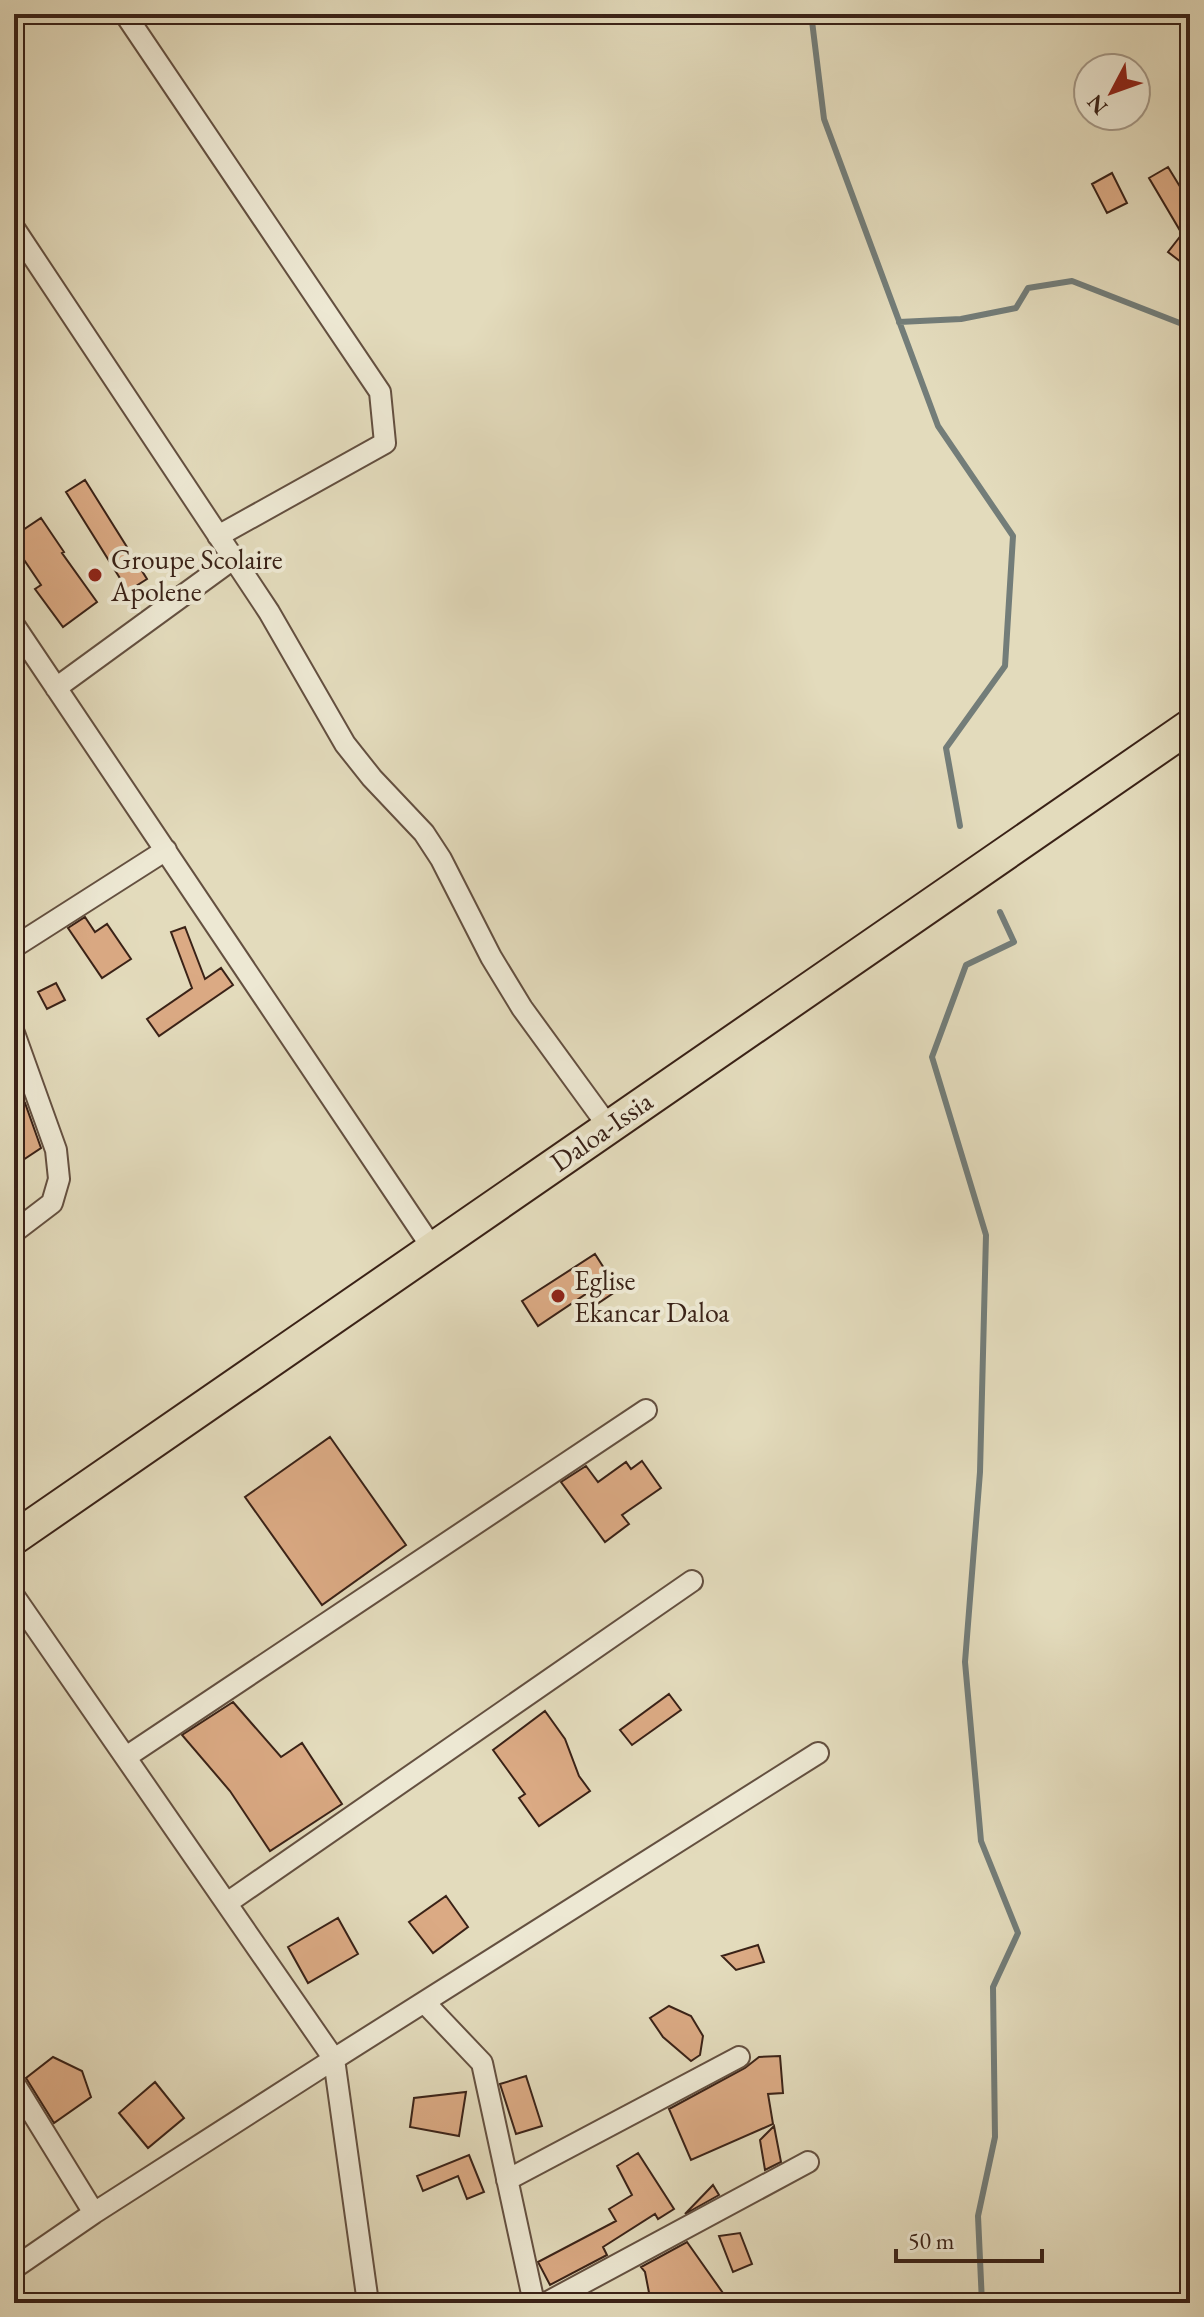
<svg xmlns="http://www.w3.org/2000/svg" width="1204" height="2317" viewBox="0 0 1204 2317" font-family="'EB Garamond',serif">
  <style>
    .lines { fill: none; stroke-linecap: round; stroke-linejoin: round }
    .stream { stroke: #737d79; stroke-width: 6 }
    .building { fill: #dbaa84; stroke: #3a2217; stroke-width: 2 }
    .street-casing { stroke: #645040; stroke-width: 24 }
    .primary-casing { stroke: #3a2217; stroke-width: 36 }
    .street { stroke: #ede8d3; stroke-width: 20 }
    .primary { stroke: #e3dbbc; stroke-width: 32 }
    .poi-dot { fill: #8f2418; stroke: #ede8d3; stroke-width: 3 }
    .labels { text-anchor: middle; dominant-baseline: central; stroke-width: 8; stroke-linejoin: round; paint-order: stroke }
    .poi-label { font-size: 28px; fill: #3a2217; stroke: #ede8d3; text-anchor: start }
    .street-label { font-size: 28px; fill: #3a2217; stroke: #ede8d3 }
  </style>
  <rect width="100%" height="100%" fill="#e3dbbc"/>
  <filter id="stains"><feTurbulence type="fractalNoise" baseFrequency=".0025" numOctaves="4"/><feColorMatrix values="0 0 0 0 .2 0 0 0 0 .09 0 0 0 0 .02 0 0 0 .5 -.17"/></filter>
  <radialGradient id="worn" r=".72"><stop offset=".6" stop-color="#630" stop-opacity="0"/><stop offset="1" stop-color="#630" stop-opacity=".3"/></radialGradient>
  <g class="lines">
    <path class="stream" d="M805 14 812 21 824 119 938 426 1013 536 1005 666 946 748 960 826
      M899 322 961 319 1016 308 1028 288 1072 281 1190 327
      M982 2303 978 2216 995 2137 993 1987 1018 1933 981 1841 965 1662 980 1472 986 1235 932 1057 966 965 1014 942 1000 912"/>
  </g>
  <path class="building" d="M1168 167 1190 203V269L1168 252 1182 234 1149 178Z
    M1112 173 1127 203 1107 213 1092 184Z
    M85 480 147 579 128 591 66 492Z
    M41 518 64 552 62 553 97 602 63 627 35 589 41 585 14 545V536Z
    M85 917 95 932 107 924 131 959 102 978 68 928Z
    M185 927 205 979 221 968 233 985 159 1036 147 1019 192 988 171 932Z
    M56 983 65 1000 47 1009 38 992Z
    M14 1086 25 1103 41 1148 14 1166V1143L22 1138 14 1126Z
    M595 1254 618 1290 597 1304 589 1292 538 1326 522 1301Z
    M330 1437 406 1545 322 1605 245 1497Z
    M642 1461 661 1488 622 1515 629 1524 605 1542 561 1482 586 1466 598 1482 626 1462 631 1469Z
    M669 1694 681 1710 632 1745 620 1730Z
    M233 1702 281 1757 302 1743 342 1804 270 1851 230 1791 182 1735Z
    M545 1711 565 1739 579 1776 590 1791 539 1826 519 1798 525 1794 493 1750Z
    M446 1896 468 1927 433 1953 409 1922Z
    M338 1918 358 1954 308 1983 288 1947Z
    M758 1945 764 1962 736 1970 722 1956Z
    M669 2006 691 2016 703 2036 700 2055 691 2061 663 2037 650 2018Z
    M780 2056 783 2093 768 2094 773 2124 691 2160 669 2109 745 2068 759 2057Z
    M53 2057 82 2071 91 2097 54 2123 26 2078Z
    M526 2076 542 2126 516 2134 500 2084Z
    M155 2082 184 2118 148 2148 119 2113Z
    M466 2092 459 2136 410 2127 414 2098Z
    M774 2126 781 2162 765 2170 760 2140Z
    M638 2153 674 2209 658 2219 655 2214 603 2247 607 2255 550 2285 538 2262 616 2221 609 2209 632 2195 617 2166Z
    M469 2155 484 2192 467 2199 458 2176 423 2191 417 2176Z
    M713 2185 719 2195 685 2214Z
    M740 2233 752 2264 733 2272 719 2236Z
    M687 2242 730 2303H651L645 2272 641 2267Z"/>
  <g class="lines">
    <defs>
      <path id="street" d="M125 14 380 392 385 443 218 536
        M14 228 269 612 345 744 372 778 424 833 441 859 491 957 522 1008 608 1126
        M14 625 433 1249
        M56 688 233 559
        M14 947 166 850
        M14 1033 56 1150 59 1179 52 1203 14 1232
        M14 1596 334 2059 94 2213 14 2268
        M126 1757 646 1410
        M227 1903 692 1581
        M425 2003 482 2063 534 2303
        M14 2083 94 2213
        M507 2180 739 2057
        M368 2303 334 2059 818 1753
        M546 2303 808 2162"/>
      <path id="primary" d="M14 1538 1190 726"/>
    </defs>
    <use href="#street" class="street-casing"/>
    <use href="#primary" class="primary-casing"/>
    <use href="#street" class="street"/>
    <use href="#primary" class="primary"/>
  </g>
  <g class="poi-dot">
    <circle cx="95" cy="575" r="8"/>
    <circle cx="558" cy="1296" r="8"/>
  </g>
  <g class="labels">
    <g class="poi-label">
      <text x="111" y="559">Groupe Scolaire<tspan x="111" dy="32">Apolene</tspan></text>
      <text x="574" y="1280">Eglise<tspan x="574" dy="32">Ekancar Daloa</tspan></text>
    </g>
    <g class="street-label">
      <text transform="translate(601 1131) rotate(-35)">Daloa-Issia</text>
    </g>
  </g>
  <rect width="1204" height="2317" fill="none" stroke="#e3dbbc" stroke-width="48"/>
  <rect x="16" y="16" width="1172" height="2285" fill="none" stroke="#3a2217" stroke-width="4"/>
  <rect x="24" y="24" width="1156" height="2269" fill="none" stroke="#3a2217" stroke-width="2"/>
  <g transform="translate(1112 92) rotate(229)"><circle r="38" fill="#ede8d3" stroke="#a59988" stroke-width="2"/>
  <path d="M0-6L14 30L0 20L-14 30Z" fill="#8f2418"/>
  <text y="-12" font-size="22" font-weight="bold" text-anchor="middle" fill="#3a2217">N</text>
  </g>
  <path d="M896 2249v12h146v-12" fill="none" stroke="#3a2217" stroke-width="4"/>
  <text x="908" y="2249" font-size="24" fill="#3a2217" stroke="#ede8d3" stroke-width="6" paint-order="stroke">50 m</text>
  <rect width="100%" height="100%" filter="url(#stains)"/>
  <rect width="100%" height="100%" fill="url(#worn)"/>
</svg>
